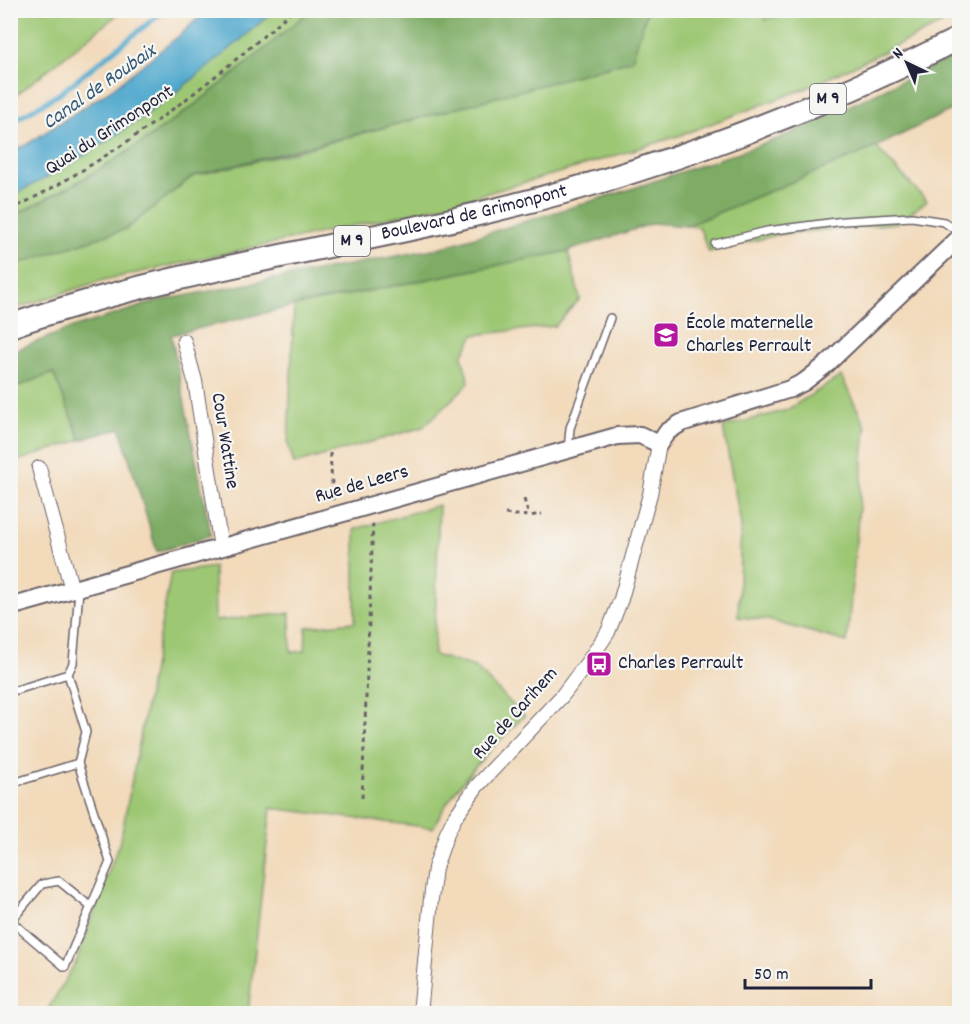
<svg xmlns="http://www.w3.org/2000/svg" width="970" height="1024" viewBox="0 0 970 1024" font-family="Dekko,sans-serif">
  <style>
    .green { fill: #9dc773; stroke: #607457; stroke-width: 1.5 }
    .forest { fill: #7eac65; stroke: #506750; stroke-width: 1.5 }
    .water { fill: #51a9ce; stroke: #3a6684; stroke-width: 1.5 }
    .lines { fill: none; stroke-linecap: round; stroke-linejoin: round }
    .stream { stroke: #51a9ce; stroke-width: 5 }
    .service-casing { stroke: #6b6268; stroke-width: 10 }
    .minor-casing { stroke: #6b6268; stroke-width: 16 }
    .tertiary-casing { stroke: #6b6268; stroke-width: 20 }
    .trunk-casing { stroke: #6b6268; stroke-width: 26 }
    .path { stroke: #6b6268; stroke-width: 3; stroke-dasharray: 4.5 4.5; stroke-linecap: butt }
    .service { stroke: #fff; stroke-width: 7 }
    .minor { stroke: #fff; stroke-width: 14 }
    .tertiary { stroke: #fff; stroke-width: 16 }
    .trunk { stroke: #fff; stroke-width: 22 }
    .labels { text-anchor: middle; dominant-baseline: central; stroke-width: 4.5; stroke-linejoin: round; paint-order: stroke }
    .shield { fill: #f6f6f2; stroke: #626272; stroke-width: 1.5 }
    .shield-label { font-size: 18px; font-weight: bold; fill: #22223b }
    .street-label { font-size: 20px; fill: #22223b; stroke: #f6f6f2 }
    .poi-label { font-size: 20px; fill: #22223b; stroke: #f6f6f2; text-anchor: start }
    .water-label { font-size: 21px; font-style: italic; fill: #355876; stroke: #f6f6f2 }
  </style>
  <rect width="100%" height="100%" fill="#f6f6f2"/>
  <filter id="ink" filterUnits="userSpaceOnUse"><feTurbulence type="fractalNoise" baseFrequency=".0167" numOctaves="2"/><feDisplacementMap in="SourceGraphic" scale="12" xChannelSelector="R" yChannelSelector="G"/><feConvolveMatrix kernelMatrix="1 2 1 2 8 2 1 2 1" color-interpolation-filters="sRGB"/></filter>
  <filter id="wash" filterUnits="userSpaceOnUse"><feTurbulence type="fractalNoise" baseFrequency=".008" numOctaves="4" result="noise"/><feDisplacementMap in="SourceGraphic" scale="24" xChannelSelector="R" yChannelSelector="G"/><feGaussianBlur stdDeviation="1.35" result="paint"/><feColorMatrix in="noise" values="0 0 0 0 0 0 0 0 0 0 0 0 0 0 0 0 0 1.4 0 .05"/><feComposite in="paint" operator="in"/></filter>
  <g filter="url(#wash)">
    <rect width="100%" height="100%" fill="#f2dabb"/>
    <path class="green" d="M11 10H122V11L11 99Z
      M273 11H310C252 60 190 112 126 153 89 177 50 197 11 217V196C108 147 193 84 273 11Z
      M647 11H767L765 20 791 11H959V16L807 88 678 136 572 169 435 208 100 281 11 310 10 266 126 229 193 176 294 152 632 60Z
      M876 147 927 201 897 223 781 234 709 252 699 227 686 226Z
      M568 251 580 299 555 326 474 335 462 356 469 383 423 427 294 464 288 444 294 306Z
      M53 373 81 440 11 463V389Z
      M841 376 866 427 847 642 768 620 738 617 741 524 723 427 787 410Z
      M439 505 434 655 475 667 524 716C490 751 454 784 433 828L271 808 248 1013 45 1014 76 962 121 838 171 573 214 567 215 621 290 613 291 652 305 651 306 627 355 622V529Z"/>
    <path class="forest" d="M310 10 647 11 632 60 428 116 193 176 126 229 11 266V217C50 197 89 177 126 153 191 111 251 61 310 10Z
      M959 54V106L876 147 686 226 654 223 568 251 294 306 171 335 211 535 157 552 120 428 81 440 53 373 11 389V352L69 329 158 301 439 248 634 188 783 137Z"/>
    <path class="water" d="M207 10 273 11C193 84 108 148 11 196V151L26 145 112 89 180 35Z"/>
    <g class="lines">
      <path class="stream" d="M10 123 59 94 165 10"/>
    </g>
  </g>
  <g filter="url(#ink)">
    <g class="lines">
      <defs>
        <path id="service" d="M715 244 767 231 844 221 912 217 944 222 960 233
          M568 450 570 428 610 318
          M10 692 68 674
          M78 763 110 862 65 967 11 921 42 884 59 881 91 907
          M10 784 78 763 86 732 68 674 73 663 79 590"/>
        <path id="minor" d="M184 341 195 381 221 548
          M39 468 72 590
          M420 1014 431 899 435 868 447 833 455 817 477 786 562 696 590 659 608 632 621 599 650 494 659 444"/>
        <path id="tertiary" d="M10 607 617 436 640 435 659 444 667 432 681 423 790 389 804 382 827 364 960 237"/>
        <g id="trunk">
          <path id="s1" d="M10 326C162 273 326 250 482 213 648 174 807 115 960 38"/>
        </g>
      </defs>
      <use href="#service" class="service-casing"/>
      <use href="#minor" class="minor-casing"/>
      <use href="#tertiary" class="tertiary-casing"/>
      <use href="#trunk" class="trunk-casing"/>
      <path class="path" d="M10 210C115 158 206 88 293 10
        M330 453 333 500
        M524 499 529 516
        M505 514 529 516 542 514
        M362 798 373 521"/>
      <use href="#service" class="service"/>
      <use href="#minor" class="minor"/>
      <use href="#tertiary" class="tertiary"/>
      <use href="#trunk" class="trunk"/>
    </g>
  </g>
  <defs>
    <symbol id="school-square" viewBox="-11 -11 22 22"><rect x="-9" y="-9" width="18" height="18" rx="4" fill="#b5179e" stroke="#f6f6f2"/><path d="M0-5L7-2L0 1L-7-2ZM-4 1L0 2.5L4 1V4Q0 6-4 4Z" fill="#fff"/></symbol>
    <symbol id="bus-square" viewBox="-11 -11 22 22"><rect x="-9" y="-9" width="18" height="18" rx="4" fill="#b5179e" stroke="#f6f6f2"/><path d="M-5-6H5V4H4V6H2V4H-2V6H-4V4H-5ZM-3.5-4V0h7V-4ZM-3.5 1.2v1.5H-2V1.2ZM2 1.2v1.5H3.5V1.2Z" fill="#fff"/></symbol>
  </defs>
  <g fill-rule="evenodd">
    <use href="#school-square" x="651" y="320" width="30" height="30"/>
    <use href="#bus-square" x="584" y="649" width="30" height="30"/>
  </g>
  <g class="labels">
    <g class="shield">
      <rect x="810" y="84" width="36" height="30" rx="4.5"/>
      <rect x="334" y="226" width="36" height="30" rx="4.5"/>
    </g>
    <g class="shield-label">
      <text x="828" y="99">M 9</text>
      <text x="352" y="241">M 9</text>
    </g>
    <g class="street-label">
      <text transform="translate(110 131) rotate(-33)">Quai du Grimonpont</text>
      <text stroke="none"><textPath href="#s1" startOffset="478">Boulevard de Grimonpont</textPath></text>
      <text transform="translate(224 441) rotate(81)">Cour Wattine</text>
      <text transform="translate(362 485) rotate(-16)">Rue de Leers</text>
      <text transform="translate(516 714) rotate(-48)">Rue de Carihem</text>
    </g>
    <g class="poi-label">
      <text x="686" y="324">École maternelle<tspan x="686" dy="23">Charles Perrault</tspan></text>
      <text x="618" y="664">Charles Perrault</text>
    </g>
    <g class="water-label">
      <text transform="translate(100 88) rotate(-35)">Canal de Roubaix</text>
    </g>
  </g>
  <rect width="970" height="1024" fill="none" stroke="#f6f6f2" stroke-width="36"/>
  <g transform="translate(907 63) rotate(316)" stroke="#f6f6f2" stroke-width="4.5" paint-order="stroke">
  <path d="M0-4.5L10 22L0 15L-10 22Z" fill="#22223b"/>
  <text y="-9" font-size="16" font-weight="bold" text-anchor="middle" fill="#22223b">N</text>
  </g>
  <path d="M745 979v9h126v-9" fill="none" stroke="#22223b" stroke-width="3"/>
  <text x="754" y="979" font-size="18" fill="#22223b" stroke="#f6f6f2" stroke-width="4.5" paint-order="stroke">50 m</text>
</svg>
